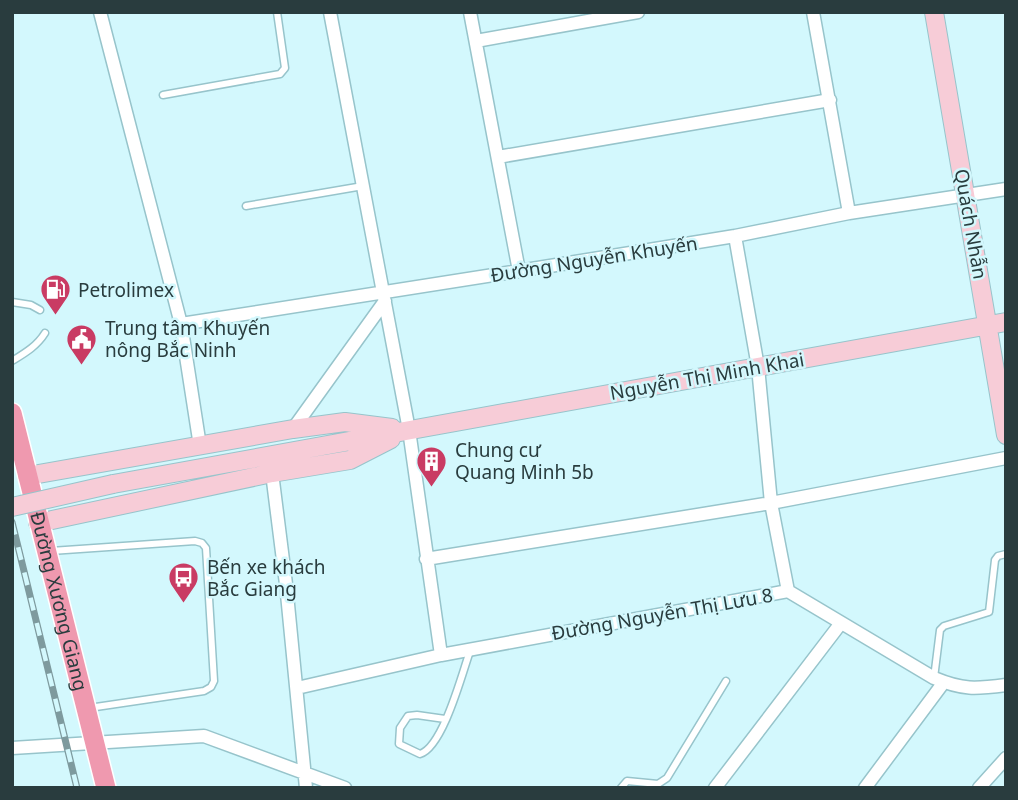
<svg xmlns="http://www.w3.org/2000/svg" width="1018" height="800" viewBox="0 0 1018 800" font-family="'Noto Sans',sans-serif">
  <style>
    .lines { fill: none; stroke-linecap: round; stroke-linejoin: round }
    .lane-casing { stroke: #97c4cb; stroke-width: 9 }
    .street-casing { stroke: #97c4cb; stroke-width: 15 }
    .secondary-casing { stroke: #97c4cb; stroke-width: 20 }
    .primary-casing { stroke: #fff; stroke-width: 22 }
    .lane { stroke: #fff; stroke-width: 6 }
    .street { stroke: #fff; stroke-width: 12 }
    .secondary { stroke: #f7ccd7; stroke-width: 18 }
    .primary { stroke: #ef99af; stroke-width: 19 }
    .rail-casing { stroke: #7e9a9e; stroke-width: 7 }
    .rail { stroke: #d3f8fd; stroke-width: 4.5; stroke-dasharray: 13; stroke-linecap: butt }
    .secondary-bridge-casing { stroke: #97c4cb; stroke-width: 20; stroke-linecap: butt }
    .secondary-bridge { stroke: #f7ccd7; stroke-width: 18 }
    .labels { text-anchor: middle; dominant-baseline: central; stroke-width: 5; stroke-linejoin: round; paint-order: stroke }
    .street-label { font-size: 19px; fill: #293c3e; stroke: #d3f8fd }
    .poi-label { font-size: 19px; fill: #293c3e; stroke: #d3f8fd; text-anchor: start }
  </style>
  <rect width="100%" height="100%" fill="#d3f8fd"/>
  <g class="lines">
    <defs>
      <path id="lane" d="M163 95 280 74 285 68 277 12
        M246 206 363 186
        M12 302 31 305 40 310
        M12 361C25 353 37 346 45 333
        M51 551 195 541 202 543 206 548 214 681 211 687 204 691 89 708
        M934 678 940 630 944 626 989 612 995 560 998 556 1006 554
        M445 719 417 715 408 716 400 728 399 744 420 754C443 747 462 674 470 651
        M621 788 627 781 658 784 667 778 726 681"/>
      <path id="street" d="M100 12 181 324 200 446
        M330 12 409 430 441 655
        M470 12 519 271
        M813 12 849 213
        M476 41 638 12
        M498 157 830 100
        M735 236 758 367 771 503 788 591
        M181 324 519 271 735 236 849 213 1006 189
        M293 429 385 301
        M272 473 286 584 306 788
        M426 559 771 503 1006 458
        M297 688 441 655 788 591 934 678C963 690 975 689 1006 685
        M12 748 204 736 345 788
        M715 788 841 623
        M865 788 944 682
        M979 788 1006 758"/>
      <path id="secondary" d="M934 12 1006 435
        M27 476 293 429 345 422 392 428
        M113 484 1006 322
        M38 523 272 473 350 460 391 439"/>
      <g id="primary">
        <path id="s1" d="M12 413 106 788"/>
      </g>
    </defs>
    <use href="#lane" class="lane-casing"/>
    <use href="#street" class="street-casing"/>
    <use href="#secondary" class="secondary-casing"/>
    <use href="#primary" class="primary-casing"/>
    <use href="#lane" class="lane"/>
    <use href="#street" class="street"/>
    <use href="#secondary" class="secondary"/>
    <use href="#primary" class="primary"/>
    <defs>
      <path id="rail" d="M12 522 77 788"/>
    </defs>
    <use href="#rail" class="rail-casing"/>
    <use href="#rail" class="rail"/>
    <defs>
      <path id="secondary-bridge" d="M12 507 113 484"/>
    </defs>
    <use href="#secondary-bridge" class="secondary-bridge-casing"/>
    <use href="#secondary-bridge" class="secondary-bridge"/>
  </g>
  <defs>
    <symbol id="fuel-pin" viewBox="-11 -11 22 30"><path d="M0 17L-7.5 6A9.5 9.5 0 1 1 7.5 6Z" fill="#c93b63" stroke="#d3f8fd"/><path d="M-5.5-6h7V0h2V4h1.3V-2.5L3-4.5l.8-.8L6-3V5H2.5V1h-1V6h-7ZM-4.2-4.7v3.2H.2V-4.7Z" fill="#fff"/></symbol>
    <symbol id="civic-pin" viewBox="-11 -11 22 30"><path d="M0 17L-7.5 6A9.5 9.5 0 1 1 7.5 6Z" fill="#c93b63" stroke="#d3f8fd"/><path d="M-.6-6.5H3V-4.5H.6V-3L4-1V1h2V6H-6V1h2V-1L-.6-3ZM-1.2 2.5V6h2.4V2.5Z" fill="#fff"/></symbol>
    <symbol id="building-pin" viewBox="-11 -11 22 30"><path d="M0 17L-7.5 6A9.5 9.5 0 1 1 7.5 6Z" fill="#c93b63" stroke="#d3f8fd"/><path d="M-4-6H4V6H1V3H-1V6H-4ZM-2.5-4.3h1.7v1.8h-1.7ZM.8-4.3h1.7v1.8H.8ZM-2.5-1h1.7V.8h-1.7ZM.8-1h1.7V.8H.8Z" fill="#fff"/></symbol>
    <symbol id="bus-pin" viewBox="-11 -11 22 30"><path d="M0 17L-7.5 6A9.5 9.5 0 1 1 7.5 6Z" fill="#c93b63" stroke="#d3f8fd"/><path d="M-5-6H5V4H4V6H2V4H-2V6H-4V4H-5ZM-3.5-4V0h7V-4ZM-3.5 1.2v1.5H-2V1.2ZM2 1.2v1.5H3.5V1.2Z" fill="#fff"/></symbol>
  </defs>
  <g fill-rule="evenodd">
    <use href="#fuel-pin" x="38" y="272" width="35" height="47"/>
    <use href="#civic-pin" x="64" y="322" width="35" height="47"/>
    <use href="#building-pin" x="414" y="444" width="35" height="47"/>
    <use href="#bus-pin" x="166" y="560" width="35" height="47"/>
  </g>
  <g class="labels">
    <g class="street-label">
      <text transform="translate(971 224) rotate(80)">Quách Nhẫn</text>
      <text transform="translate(594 259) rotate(-9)">Đường Nguyễn Khuyến</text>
      <text transform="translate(707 376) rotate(-10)">Nguyễn Thị Minh Khai</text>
      <text stroke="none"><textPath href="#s1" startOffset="194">Đường Xương Giang</textPath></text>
      <text transform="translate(662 614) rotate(-10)">Đường Nguyễn Thị Lưu 8</text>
    </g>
    <g class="poi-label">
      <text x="78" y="290">Petrolimex</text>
      <text x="105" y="328">Trung tâm Khuyến<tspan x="105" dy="22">nông Bắc Ninh</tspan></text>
      <text x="455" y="450">Chung cư<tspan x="455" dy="22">Quang Minh 5b</tspan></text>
      <text x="207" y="567">Bến xe khách<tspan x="207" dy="22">Bắc Giang</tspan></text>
    </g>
  </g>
  <rect width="1018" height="800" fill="none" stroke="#293c3e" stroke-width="28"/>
</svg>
